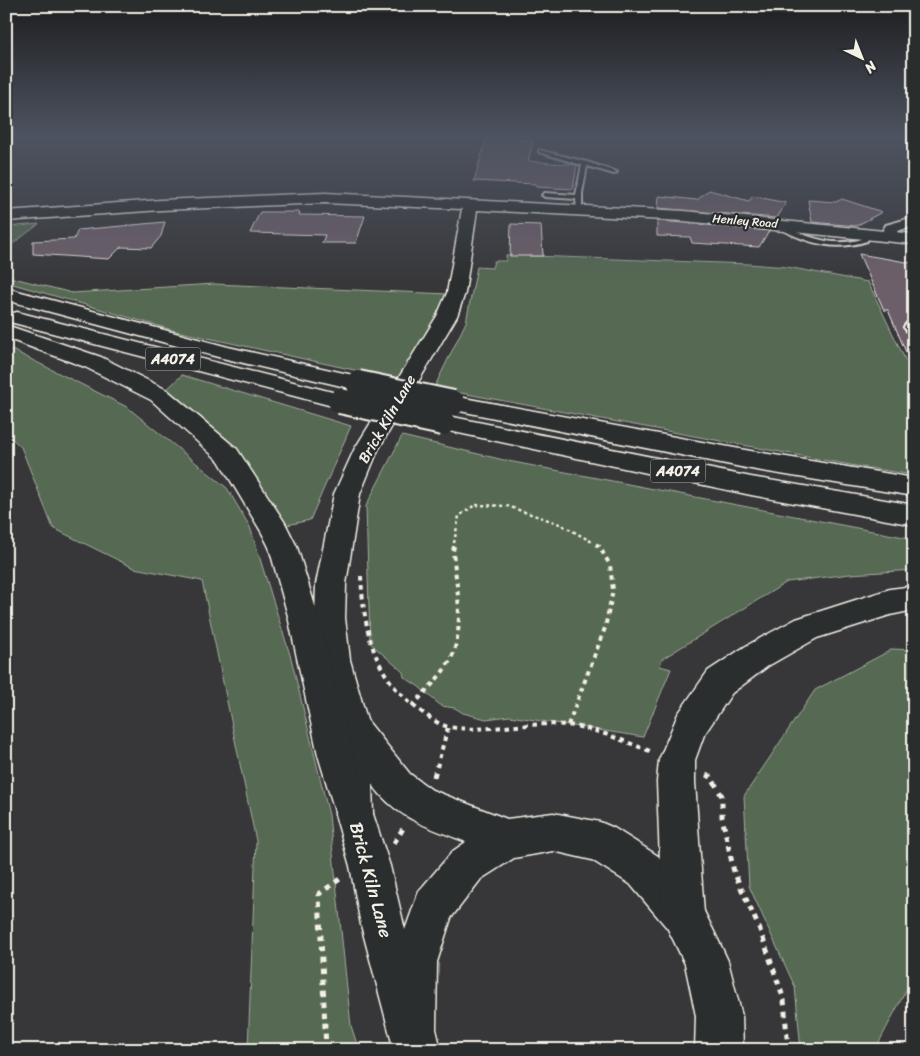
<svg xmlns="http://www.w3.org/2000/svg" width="920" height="1056" viewBox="0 0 920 1056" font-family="Sriracha,sans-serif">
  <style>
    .green { fill: #566953; stroke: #a5ad9e }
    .building { fill: #6d5e6a; stroke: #f4f1e8 }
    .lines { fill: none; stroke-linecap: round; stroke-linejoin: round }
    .service-casing { stroke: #f4f1e8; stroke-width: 4 }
    .minor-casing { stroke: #f4f1e8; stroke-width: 4 }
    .tertiary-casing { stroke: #f4f1e8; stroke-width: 3 }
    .primary-casing { stroke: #f4f1e8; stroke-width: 3 }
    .path-far2 { stroke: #f4f1e8; stroke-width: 2.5; stroke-dasharray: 3 3; stroke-linecap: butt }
    .path-far1 { stroke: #f4f1e8; stroke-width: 4; stroke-dasharray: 4.5 4.5; stroke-linecap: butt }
    .path { stroke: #f4f1e8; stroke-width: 5; stroke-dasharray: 5.5 5.5; stroke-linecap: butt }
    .service { fill: #2a2d2e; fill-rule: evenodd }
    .minor { fill: #2a2d2e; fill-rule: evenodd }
    .tertiary { fill: #2a2d2e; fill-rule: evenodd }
    .primary { fill: #2a2d2e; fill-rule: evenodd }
    .primary-bridge-casing { stroke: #f4f1e8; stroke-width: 28; stroke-linecap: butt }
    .primary-bridge { stroke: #2a2d2e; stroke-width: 24 }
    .labels { text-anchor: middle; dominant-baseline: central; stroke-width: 4.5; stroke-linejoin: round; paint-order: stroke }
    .far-street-label { font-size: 12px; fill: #f4f1e8; stroke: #2a2d2e }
    .shield { fill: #2a2d2e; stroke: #b7b6b0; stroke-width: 1 }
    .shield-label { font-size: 14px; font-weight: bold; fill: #f4f1e8 }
    .street-label { font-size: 15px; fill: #f4f1e8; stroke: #2a2d2e }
    .near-street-label { font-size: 18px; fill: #f4f1e8; stroke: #2a2d2e }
  </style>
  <rect width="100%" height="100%" fill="#37373a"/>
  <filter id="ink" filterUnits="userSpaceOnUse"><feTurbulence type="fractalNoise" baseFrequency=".02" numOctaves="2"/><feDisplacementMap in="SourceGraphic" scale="10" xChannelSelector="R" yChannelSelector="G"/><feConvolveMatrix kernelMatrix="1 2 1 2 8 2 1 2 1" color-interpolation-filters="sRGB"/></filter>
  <g filter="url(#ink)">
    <path class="green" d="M39 224 6 249V227Z
      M506 255 749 264 787 267 868 282 914 378V475L856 466 434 388 466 322 477 267 492 268 494 261H506Z
      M6 276 72 293 214 284 449 294 400 380 176 331 6 282Z
      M6 347 127 407 227 488 250 527 291 658 329 815 351 1026 359 1050H248L256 841 202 581 134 568 53 528 21 447 6 433Z
      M182 375 351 426 310 520 287 525 229 447 164 392Z
      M402 436 508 461 914 539V570L850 574 787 582 662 659 660 666 671 669 643 737 510 716 486 719 463 713 455 708 441 706 418 686 404 677 403 672 370 643 366 506Z
      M893 649 914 650V975L875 1050H801L795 987 749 886 744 796 815 690Z"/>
    <path class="building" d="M487 136 513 137 533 142 528 161 577 165 573 189 536 187V184L474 181Z
      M709 190 749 201 753 196 786 203 777 218 658 208 659 196 697 200Z
      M842 199 882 212 856 226 812 222 808 200 836 202Z
      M260 212H300L299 215 365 216 356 243H322L325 235 250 233Z
      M657 221 684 223 769 231 759 247 692 243 690 237 657 236Z
      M165 222 161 236 151 248 121 247 109 259 33 254V241L74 239 78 230Z
      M511 224 541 225 543 256H510Z
      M859 254 912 263 914 276V320L906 322 902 327 906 332 914 334V371L888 310H884Z"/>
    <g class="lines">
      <defs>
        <path id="service" d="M539 150 587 162 617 172 614 174 587 166 582 193V210L577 211 576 199 545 197 542 195 545 193 576 195 582 165 539 152Z
          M783 224H787L788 228C812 239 836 247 862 239L864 234 869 235 867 241C837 251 810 244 783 230Z"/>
        <path id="minor" d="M914 217V226L897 231 899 237 897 240H887L882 232 886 225Z
          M914 322V332L907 331 904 327 907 323Z"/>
        <path id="tertiary" d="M325 193 684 211 914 234V244L684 221 477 210 465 293 457 316 378 450 360 494 346 584 345 618 350 660 367 720 410 774 432 790 507 819 553 813 600 822 614 828 658 856 698 899 721 946 728 961 742 1016 743 1050H695L696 1016 685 964 668 929 630 884 592 860 553 851 514 858 481 879 451 918 437 962 436 1029 441 1050H394L361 925 350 866 335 814 334 728 318 660 315 618 316 584 334 494 354 450 437 316 447 293 462 209 325 203 161 210 6 221V211L161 200ZM372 784C398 820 427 826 466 842L453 851 419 891 405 930 390 866 373 814Z"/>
        <path id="primary" d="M6 288 228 347 366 378 369 383 366 388 358 390 218 357 6 300Z
          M17 312 348 396 351 401 348 406 340 408 10 322 7 318 10 314Z
          M6 325 101 357 167 390 237 449 285 523 297 547 318 616 354 755 373 814 368 828 354 833 340 828 318 755 288 616 269 547 262 533 219 461 151 400 85 367 6 338Z
          M453 396 756 452 914 478V496L756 470 445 408 442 403 445 398Z
          M443 415 751 477 914 505V525L751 495 435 428 431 423 435 418Z
          M914 586V610L890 615 817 638 768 666 732 693 704 735 695 760V782L704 914 698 929 683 935 668 929 662 914 657 782 659 760 678 714 708 671 746 646 796 619 890 589Z"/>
      </defs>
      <use href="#service" class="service-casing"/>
      <use href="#minor" class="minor-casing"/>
      <use href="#tertiary" class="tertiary-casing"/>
      <use href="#primary" class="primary-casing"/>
      <path class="path-far2" d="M454 543 459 516 475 505 507 506 560 524 594 543"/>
      <path class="path-far1" d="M361 576C364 630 373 676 419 710 428 716 438 725 449 727 488 733 527 721 567 725 595 728 623 741 650 751
        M412 706C425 692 449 669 454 651 464 620 456 583 453 551L455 542
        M568 725 605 628 613 590 610 565 599 546 592 542
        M437 767 448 727"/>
      <path class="path" d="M706 775 711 777 722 796V817L734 872 760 930 784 1000 788 1050
        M434 777 437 765
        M394 843 404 827
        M326 1050 319 894 340 879"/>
      <use href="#service" class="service"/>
      <use href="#minor" class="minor"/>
      <use href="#tertiary" class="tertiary"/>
      <use href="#primary" class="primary"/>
      <defs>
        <path id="primary-bridge" d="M358 383 453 403
          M340 401 443 423"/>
      </defs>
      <use href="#primary-bridge" class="primary-bridge-casing"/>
      <use href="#primary-bridge" class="primary-bridge"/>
    </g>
  </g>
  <linearGradient id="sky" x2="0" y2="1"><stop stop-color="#1e1e20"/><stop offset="0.48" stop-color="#4d5360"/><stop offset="1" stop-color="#4d5360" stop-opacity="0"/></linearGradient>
  <rect width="920" height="284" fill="url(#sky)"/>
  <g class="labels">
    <g class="far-street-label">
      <text transform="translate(745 221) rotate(5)">Henley Road</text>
    </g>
    <g class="shield">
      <rect x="145.5" y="347.5" width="55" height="23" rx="4"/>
      <rect x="650.5" y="459.5" width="55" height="23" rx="4"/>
    </g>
    <g class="shield-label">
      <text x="173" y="359">A4074</text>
      <text x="678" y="471">A4074</text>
    </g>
    <g class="street-label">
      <text transform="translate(387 419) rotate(-60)">Brick Kiln Lane</text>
    </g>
    <g class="near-street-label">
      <text transform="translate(371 880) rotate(75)">Brick Kiln Lane</text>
    </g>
  </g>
  <rect width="920" height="1056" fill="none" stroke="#2a2d2e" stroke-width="25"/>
  <rect x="12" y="12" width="895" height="1031" fill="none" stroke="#f4f1e8" stroke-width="2" filter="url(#ink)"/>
  <g transform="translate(862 58) rotate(137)" stroke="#2a2d2e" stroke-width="4" paint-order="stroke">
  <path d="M0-4L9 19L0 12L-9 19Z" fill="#f4f1e8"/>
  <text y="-8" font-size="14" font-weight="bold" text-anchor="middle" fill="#f4f1e8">N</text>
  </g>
</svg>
